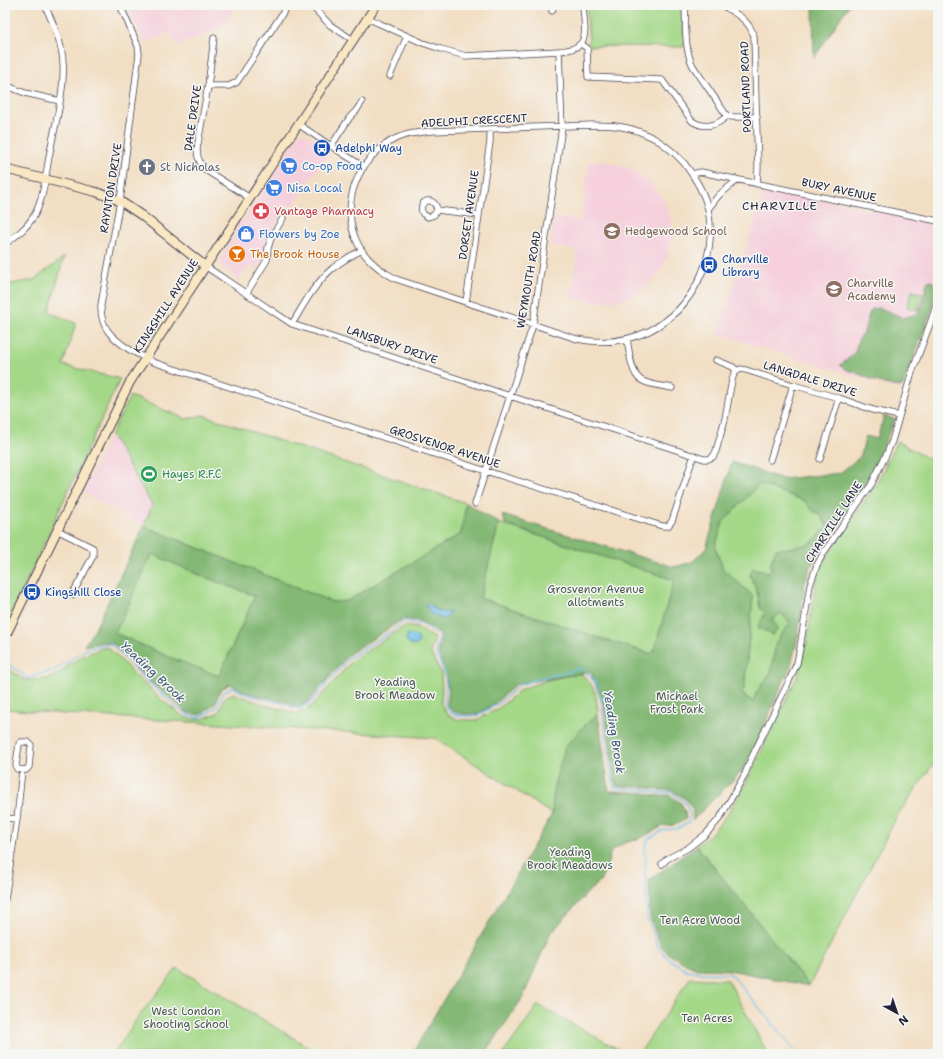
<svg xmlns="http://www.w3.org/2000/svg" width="943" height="1059" viewBox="0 0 943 1059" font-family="'Shantell Sans',sans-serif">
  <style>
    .built { fill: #f5cfdb }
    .green { fill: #a4d888; stroke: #637d62 }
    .forest { fill: #83b874; stroke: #526d58; fill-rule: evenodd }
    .water { fill: #72c0ec; stroke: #4a7194 }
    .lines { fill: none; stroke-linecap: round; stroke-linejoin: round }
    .stream { stroke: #72c0ec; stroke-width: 1.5 }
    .street-casing { stroke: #413e4f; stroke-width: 7 }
    .secondary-casing { stroke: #413e4f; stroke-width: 10 }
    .street { stroke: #fff; stroke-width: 5.5 }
    .secondary { stroke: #f9e7c3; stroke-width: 8 }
    .labels { text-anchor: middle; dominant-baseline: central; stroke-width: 3; stroke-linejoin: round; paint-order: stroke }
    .street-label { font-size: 11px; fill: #22223b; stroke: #f6f6f2 }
    .transit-label { font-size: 11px; fill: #164399; stroke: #f6f6f2; text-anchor: start }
    .shop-label { font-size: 11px; fill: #366cbe; stroke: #f6f6f2; text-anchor: start }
    .worship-label { font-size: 11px; fill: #5b616d; stroke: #f6f6f2; text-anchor: start }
    .health-label { font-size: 11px; fill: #be3a42; stroke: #f6f6f2; text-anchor: start }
    .education-label { font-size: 11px; fill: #785e54; stroke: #f6f6f2; text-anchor: start }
    .food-label { font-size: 11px; fill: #c56008; stroke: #f6f6f2; text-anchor: start }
    .leisure-label { font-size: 11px; fill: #27864d; stroke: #f6f6f2; text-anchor: start }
    .park-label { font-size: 11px; fill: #495952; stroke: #f6f6f2 }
    .neighbourhood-label { font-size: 12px; letter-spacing: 1px; fill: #22223b; stroke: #f6f6f2 }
    .water-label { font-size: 12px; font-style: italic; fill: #3e5979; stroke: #f6f6f2 }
  </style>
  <rect width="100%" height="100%" fill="#f6f6f2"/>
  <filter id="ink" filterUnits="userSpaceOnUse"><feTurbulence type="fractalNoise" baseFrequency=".025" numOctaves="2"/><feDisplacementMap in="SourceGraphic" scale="8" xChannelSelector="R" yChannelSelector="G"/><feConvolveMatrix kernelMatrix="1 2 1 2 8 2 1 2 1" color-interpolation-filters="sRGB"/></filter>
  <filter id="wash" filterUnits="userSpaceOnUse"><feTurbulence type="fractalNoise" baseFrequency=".012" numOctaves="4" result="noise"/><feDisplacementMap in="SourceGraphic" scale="16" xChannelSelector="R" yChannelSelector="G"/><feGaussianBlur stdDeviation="0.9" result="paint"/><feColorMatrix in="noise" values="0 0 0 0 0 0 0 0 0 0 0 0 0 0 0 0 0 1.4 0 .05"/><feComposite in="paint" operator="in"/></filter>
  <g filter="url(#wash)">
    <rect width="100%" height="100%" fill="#f2dec3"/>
    <path class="built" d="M127 5H236L219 29 177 46 170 32 144 44Z
      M301 133H304L330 151 292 207 288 206 267 238 265 243V258L257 269 249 265 238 281 222 266 220 263 221 257 237 229 236 226 240 221 243 222 299 134Z
      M589 161 612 163 628 168 649 181 663 199 668 211 671 220 672 236 668 256 659 274 644 289 632 296 615 301 597 302 571 298 577 253 575 250 550 246 555 217 581 221Z
      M765 190 799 195 938 225 937 271 934 292 905 375 901 390 718 334Z
      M111 435 152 505 144 526 82 492Z"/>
    <path class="green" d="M592 5H682L684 47 589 46 587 11 588 8Z
      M64 257 49 312 76 323 63 365 120 379 5 627V285L34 280Z
      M912 291 923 294 918 310 907 307Z
      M130 396 186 419 203 415 466 503 461 534 347 601 337 604 144 526 152 505 111 435Z
      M897 441 938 464V757L897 816 809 986 697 846 712 833 728 813 742 791 752 771 798 675 807 641 816 581 821 565 877 483Z
      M759 484 805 501 812 510 821 515 827 527 810 544 789 548 776 549 771 563V570L769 572 753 569 750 575 757 591 760 607 772 620 781 612 790 623 776 642 771 673 756 693 753 702 741 693 744 690 753 596 723 569 715 547 723 522Z
      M499 523 675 580 653 654 599 638 480 598Z
      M152 554 205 577 255 596 219 676 169 657 115 633Z
      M405 626 418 628 435 639 430 652 441 673 442 687 441 704 448 715 459 720H477L499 708 521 689 548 680 568 676 579 672C596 686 596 694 598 714L582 728 554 785 552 814 435 738 65 714 5 709V667L25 680 47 679 58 674 70 664 85 655 102 648H109L138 678 163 701 184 717 193 719H203L219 712 224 698 233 693 262 704 298 714 311 707 353 660Z
      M177 968 320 1054H114L136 1020Z
      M690 978 728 980 768 1054H639Z
      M538 1005 627 1054H503Z"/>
    <path class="forest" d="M813 5H849L814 58Z
      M929 280 933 282 935 287 932 309 903 385 899 387C884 385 870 379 857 373 851 371 845 370 840 365L848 359 855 352 858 341 864 332 869 314 872 309 880 308 904 318 916 314 919 311 923 303 927 283Z
      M884 416 894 419 882 451 872 472 812 565 805 581 798 636 791 665 764 726 758 744 742 771 693 820V810L686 799 671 790H659L644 787 616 786 604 703 601 700 591 672 516 684 494 704 477 714H462L452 711 447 705 449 690 438 651 441 635 420 621 403 619 348 655 309 701 297 708 289 703 247 693 230 684 220 690 215 704 200 715 188 713 147 679 114 644 103 642 84 646 96 627 144 526 332 602 347 601 461 534 466 503 499 523 480 598 599 638 651 654 654 651 674 580 506 525 502 515 674 567 692 562 706 549 732 462 783 479 840 473 860 457 866 436 877 439ZM760 484 805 501 812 510 821 515 827 527 810 544 789 548 776 549 771 563V570L769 572 753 568 750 575 757 591 760 608 765 613 758 627 772 635 779 629 772 620 781 613 790 623 776 642 771 672 756 693 753 702 741 693 744 690 753 596 723 569 715 547 723 522ZM152 554 205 577 255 596 219 676 169 657 115 633Z
      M598 714 609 791 644 793 656 796 669 795 681 803 685 812 686 819 675 825 663 826 641 838 624 843 611 851 606 869 600 882 591 889 550 934 523 997 485 1054H412L552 814 554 785 565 747 582 728Z
      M697 846 809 986 730 970 697 969 690 966 670 955 661 946 650 917 649 880Z"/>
    <path class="water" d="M428 603C435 610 440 614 450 612L445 619C434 615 430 616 426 605Z
      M408 634 416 636 419 639C419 642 418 644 415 646 412 645 407 643 406 640Z"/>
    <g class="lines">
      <path class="stream" d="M5 662 28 678 55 670 85 650 99 645 111 644 144 678 175 706 188 715 199 718 217 707 222 694 232 687C251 698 264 699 284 704 289 705 294 708 299 709L310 703 348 659 392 631 405 621 421 624 440 637 435 652 445 673 446 686 445 705 451 713 461 716H477L499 703 519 685 548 676 568 672 580 668 588 673 597 685 601 700 614 788 645 790 659 793 671 792 685 802 690 814 689 822 677 829 664 830 648 839 644 851 646 857 645 874 647 917 652 929 657 946 669 959 687 970 702 973 731 974 798 1054"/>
    </g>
  </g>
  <g filter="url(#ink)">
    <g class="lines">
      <defs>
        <path id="street" d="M120 5 138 46 139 54 120 201 101 305C100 328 112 338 130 350 138 354 145 358 153 362L486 471 662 526H668L672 521 694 455
          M311 5 330 25 353 40
          M685 5C686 24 684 49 693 66L727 116
          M722 5C736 14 750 20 754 37L758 167 757 184
          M552 11 554 5
          M367 18 423 43 441 49 466 56 559 51C593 49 584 30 583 5
          M214 38 208 86 197 149C197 158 200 165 207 171L250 198
          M581 44 587 48 588 77 662 80 692 121C704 129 717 126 727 116L732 117H757
          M390 76 407 36
          M5 85 25 93 60 101
          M208 86H229L237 82 288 5
          M298 124 331 146 364 167
          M592 125C611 125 628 126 645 134 661 140 673 151 684 163 694 176 704 192 708 209 718 258 693 309 649 331 626 342 602 344 577 339L396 279C381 271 366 260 358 244 338 205 358 156 397 138 408 133 421 132 433 131Z
          M331 146 350 117 356 111 362 102
          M692 174 701 172 938 221
          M708 209 719 195 735 182 736 179
          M437 210C435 195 416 200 423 214L428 217 434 215 437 210 479 215
          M5 244C16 236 28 227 35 214 44 198 46 171 50 152 55 125 65 90 63 62 62 42 53 24 45 5
          M205 266 292 324 510 396 704 459H708L713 457 716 451 725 419 732 380 734 374 737 371
          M246 294 267 260 268 248 271 238 283 218
          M466 302 490 142V129
          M292 324C304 304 315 283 333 268 342 261 352 255 362 250
          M627 339C629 350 631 374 641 380 649 385 663 386 672 388
          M716 360 733 367 737 371 740 369 746 370 793 385 839 398 873 410 899 416
          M820 459 839 398
          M770 460 793 385
          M475 504 533 325 562 127 559 51
          M57 530 93 548V556L72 595
          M21 742H28L31 745 29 767 26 770 17 769 16 765 19 744Z
          M5 818 17 819
          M662 864 667 859 688 848 706 834 720 818 745 774 751 759 789 681 797 663 800 648 810 585 817 565 824 552 871 485 887 453 892 441 911 375 931 321 938 299
          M5 899 17 819 22 770"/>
        <path id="secondary" d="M5 169 96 192 120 201 141 215 205 266
          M5 637 130 382 376 5"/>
      </defs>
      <use href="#street" class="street-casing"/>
      <use href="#secondary" class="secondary-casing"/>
      <use href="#street" class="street"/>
      <use href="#secondary" class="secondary"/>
    </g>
  </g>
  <defs>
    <symbol id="bus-disc" viewBox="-11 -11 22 22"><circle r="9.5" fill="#1a4fb4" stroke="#f6f6f2"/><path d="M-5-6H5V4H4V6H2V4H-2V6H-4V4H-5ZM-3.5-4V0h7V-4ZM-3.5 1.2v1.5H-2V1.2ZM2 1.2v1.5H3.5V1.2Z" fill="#fff"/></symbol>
    <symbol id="supermarket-disc" viewBox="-11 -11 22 22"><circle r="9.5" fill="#3f7fe0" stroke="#f6f6f2"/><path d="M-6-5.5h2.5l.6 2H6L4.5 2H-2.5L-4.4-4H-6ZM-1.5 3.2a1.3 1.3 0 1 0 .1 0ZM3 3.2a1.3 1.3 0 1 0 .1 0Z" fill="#fff"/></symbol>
    <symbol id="church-disc" viewBox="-11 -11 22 22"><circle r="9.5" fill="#6b7280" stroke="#f6f6f2"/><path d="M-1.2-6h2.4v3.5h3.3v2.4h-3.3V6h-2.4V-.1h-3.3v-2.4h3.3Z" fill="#fff"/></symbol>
    <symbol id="pharmacy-disc" viewBox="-11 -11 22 22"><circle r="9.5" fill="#e0444e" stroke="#f6f6f2"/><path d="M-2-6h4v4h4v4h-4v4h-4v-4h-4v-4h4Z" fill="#fff"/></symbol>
    <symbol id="school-disc" viewBox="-11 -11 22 22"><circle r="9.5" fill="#8d6e63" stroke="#f6f6f2"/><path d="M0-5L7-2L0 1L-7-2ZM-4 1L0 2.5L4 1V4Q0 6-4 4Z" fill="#fff"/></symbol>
    <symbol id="shop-disc" viewBox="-11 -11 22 22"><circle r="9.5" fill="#3f7fe0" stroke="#f6f6f2"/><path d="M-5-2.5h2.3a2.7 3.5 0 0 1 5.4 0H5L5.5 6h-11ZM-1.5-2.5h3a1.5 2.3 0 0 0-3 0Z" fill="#fff"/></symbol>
    <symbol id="bar-disc" viewBox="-11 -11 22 22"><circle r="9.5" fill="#e8710a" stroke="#f6f6f2"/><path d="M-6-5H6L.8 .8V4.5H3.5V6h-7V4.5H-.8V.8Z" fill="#fff"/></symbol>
    <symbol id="stadium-disc" viewBox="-11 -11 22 22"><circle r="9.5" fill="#2e9e5b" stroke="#f6f6f2"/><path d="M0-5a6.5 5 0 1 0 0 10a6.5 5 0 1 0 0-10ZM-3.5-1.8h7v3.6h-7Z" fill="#fff"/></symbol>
  </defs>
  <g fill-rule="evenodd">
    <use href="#bus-disc" x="312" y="138" width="20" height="20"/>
    <use href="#supermarket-disc" x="279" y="156" width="20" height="20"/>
    <use href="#church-disc" x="137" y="157" width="20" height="20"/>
    <use href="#supermarket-disc" x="264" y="178" width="20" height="20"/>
    <use href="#pharmacy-disc" x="251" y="201" width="20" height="20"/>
    <use href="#school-disc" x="602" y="221" width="20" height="20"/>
    <use href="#shop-disc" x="236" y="224" width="20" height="20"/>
    <use href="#bar-disc" x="227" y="244" width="20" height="20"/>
    <use href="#bus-disc" x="699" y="255" width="20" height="20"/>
    <use href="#school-disc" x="824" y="279" width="20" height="20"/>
    <use href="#stadium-disc" x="139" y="464" width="20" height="20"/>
    <use href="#bus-disc" x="22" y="582" width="20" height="20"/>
  </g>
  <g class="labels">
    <g class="street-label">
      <text transform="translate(746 87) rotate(-92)">PORTLAND ROAD</text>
      <text transform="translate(193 118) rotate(-82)">DALE DRIVE</text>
      <text transform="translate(474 121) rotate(-3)">ADELPHI CRESCENT</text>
      <text transform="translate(111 188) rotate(-81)">RAYNTON DRIVE</text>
      <text transform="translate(839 190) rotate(12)">BURY AVENUE</text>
      <text transform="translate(469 215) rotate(-82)">DORSET AVENUE</text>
      <text transform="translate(529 280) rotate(-80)">WEYMOUTH ROAD</text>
      <text transform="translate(166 306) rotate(-57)">KINGSHILL AVENUE</text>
      <text transform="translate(392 345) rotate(19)">LANSBURY DRIVE</text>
      <text transform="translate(810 379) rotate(17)">LANGDALE DRIVE</text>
      <text transform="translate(445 447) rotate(18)">GROSVENOR AVENUE</text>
      <text transform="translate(834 522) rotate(-57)">CHARVILLE LANE</text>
    </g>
    <g class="transit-label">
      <text x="335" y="148">Adelphi Way</text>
      <text x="722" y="259">Charville<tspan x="722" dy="13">Library</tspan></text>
      <text x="45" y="592">Kingshill Close</text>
    </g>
    <g class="shop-label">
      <text x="302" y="166">Co-op Food</text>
      <text x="287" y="188">Nisa Local</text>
      <text x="259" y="234">Flowers by Zoe</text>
    </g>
    <g class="worship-label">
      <text x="160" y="167">St Nicholas</text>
    </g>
    <g class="health-label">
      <text x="274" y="211">Vantage Pharmacy</text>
    </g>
    <g class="education-label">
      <text x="625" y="231">Hedgewood School</text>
      <text x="847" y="283">Charville<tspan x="847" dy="13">Academy</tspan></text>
    </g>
    <g class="food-label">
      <text x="250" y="254">The Brook House</text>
    </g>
    <g class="leisure-label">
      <text x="162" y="474">Hayes R.F.C</text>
    </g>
    <g class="park-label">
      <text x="596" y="589">Grosvenor Avenue<tspan x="596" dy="13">allotments</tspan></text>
      <text x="395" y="682">Yeading<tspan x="395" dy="13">Brook Meadow</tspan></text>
      <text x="677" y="696">Michael<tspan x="677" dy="13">Frost Park</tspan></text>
      <text x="570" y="852">Yeading<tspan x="570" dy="13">Brook Meadows</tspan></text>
      <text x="700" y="920">Ten Acre Wood</text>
      <text x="186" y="1011">West London<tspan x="186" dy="13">Shooting School</tspan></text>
      <text x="707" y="1018">Ten Acres</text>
    </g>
    <g class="neighbourhood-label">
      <text x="780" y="206">CHARVILLE</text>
    </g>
    <g class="water-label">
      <text transform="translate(153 672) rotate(43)">Yeading Brook</text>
      <text transform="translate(614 732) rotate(81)">Yeading Brook</text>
    </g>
  </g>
  <rect width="943" height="1059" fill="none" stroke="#f6f6f2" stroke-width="20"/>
  <g transform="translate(897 1013) rotate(140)" stroke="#f6f6f2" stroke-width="3" paint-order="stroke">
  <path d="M0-3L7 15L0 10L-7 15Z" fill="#22223b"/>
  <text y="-6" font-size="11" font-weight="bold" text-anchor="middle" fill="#22223b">N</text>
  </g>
</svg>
